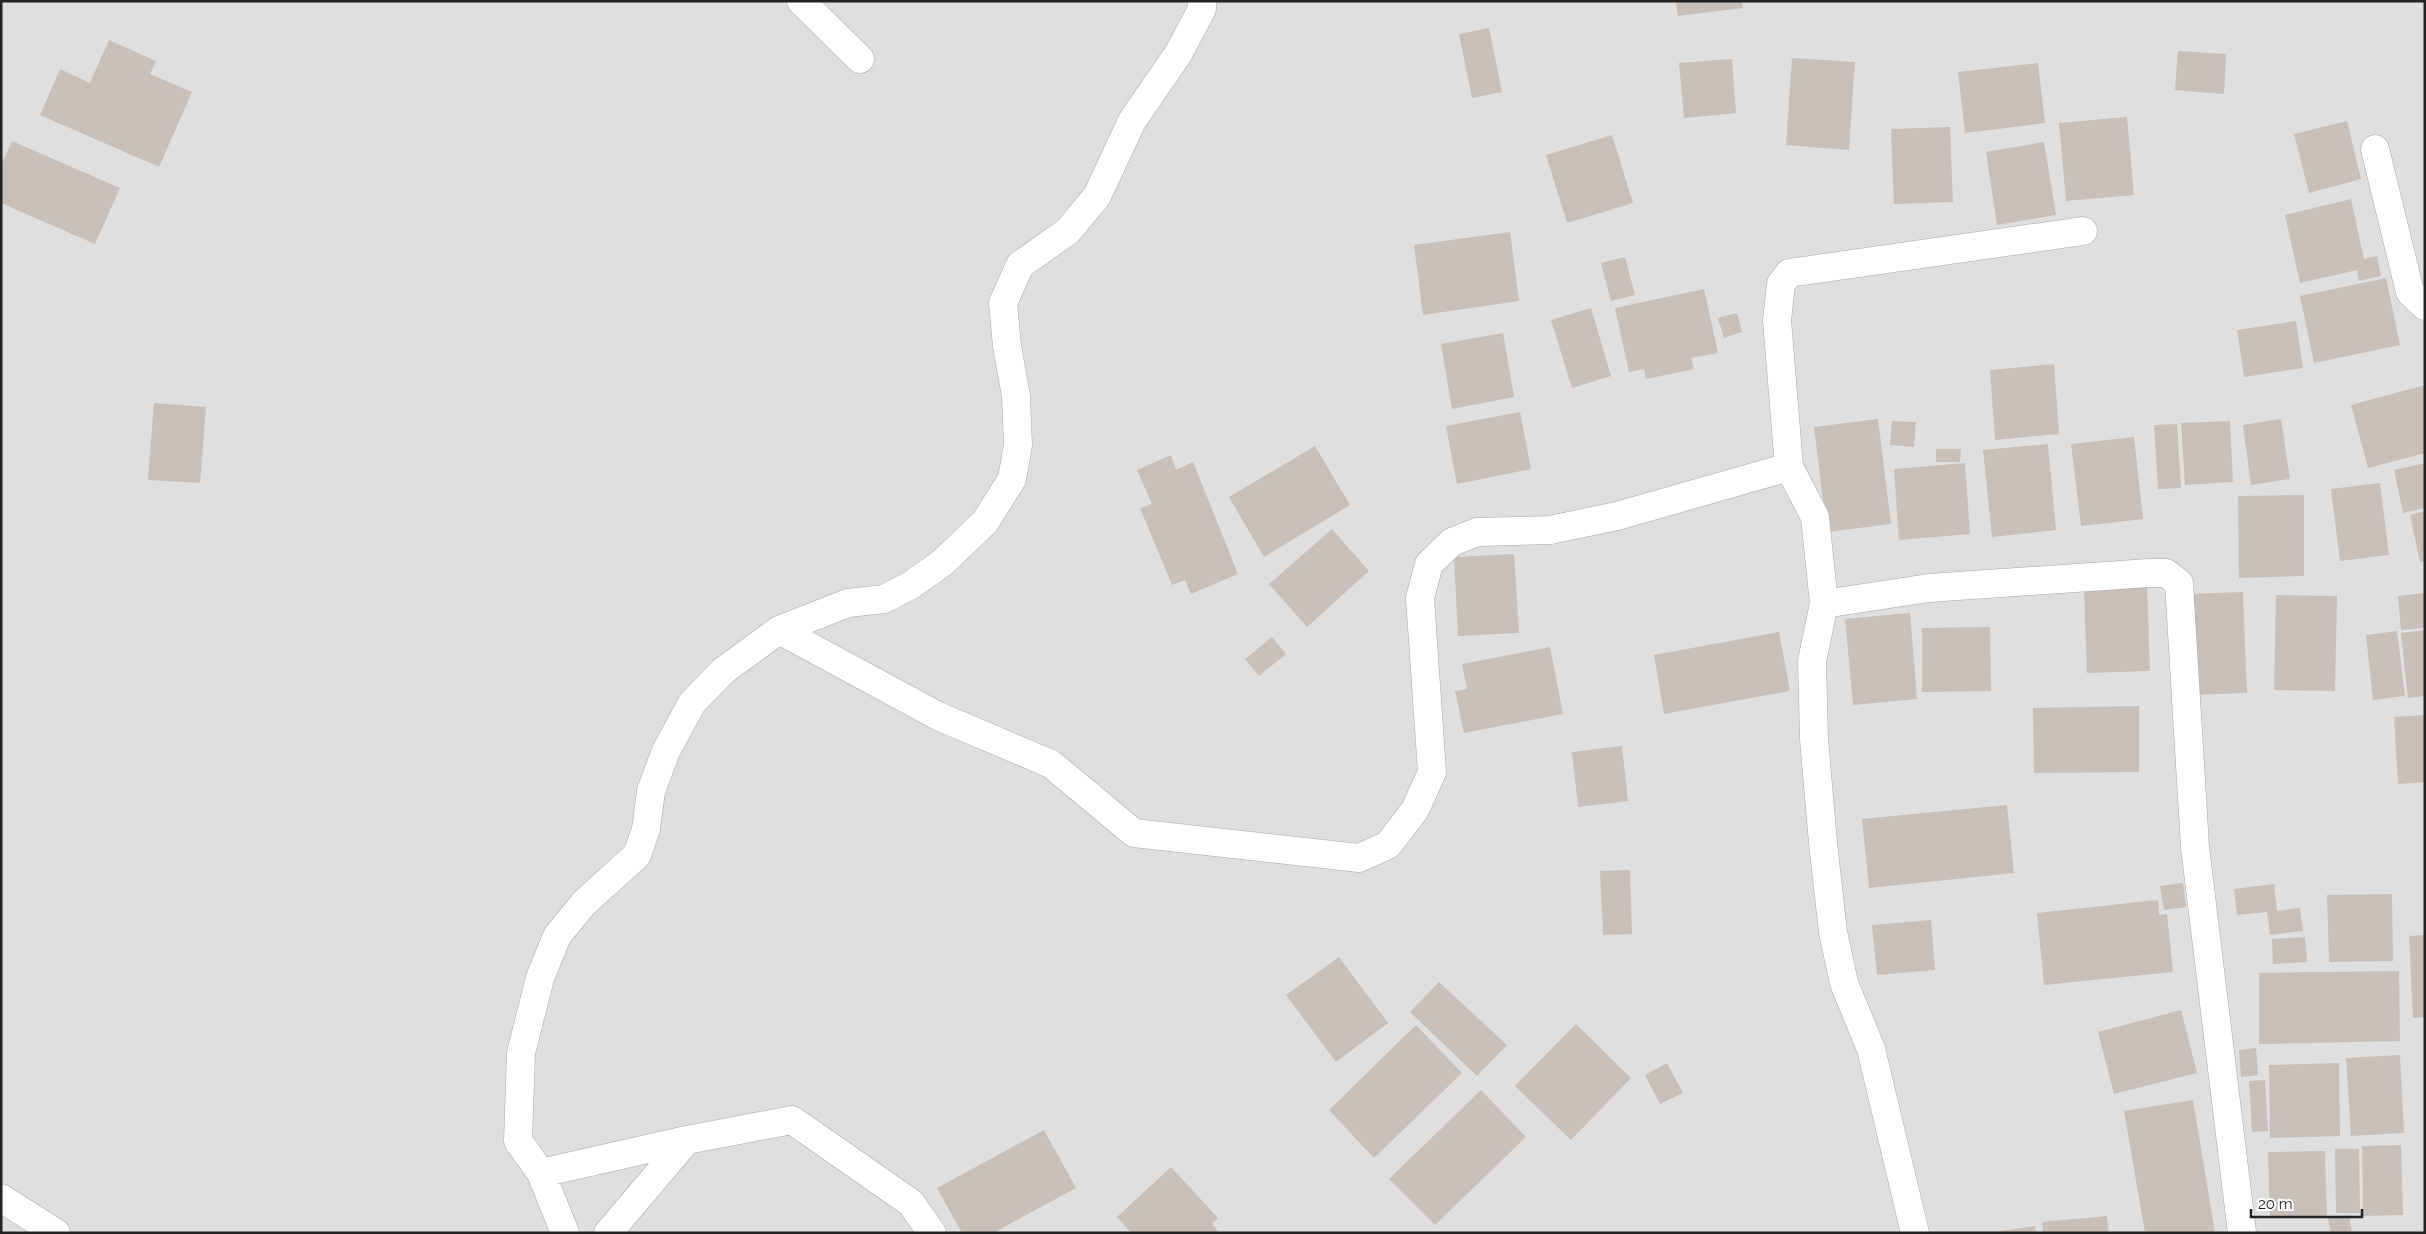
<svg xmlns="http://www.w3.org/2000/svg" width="2426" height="1234" viewBox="0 0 2426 1234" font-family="Raleway,sans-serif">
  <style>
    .residential { fill: #e0dfdf }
    .building { fill: #c7bfb8 }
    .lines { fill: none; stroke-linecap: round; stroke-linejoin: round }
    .minor-casing { stroke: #a9a9a9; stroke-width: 29 }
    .minor { stroke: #fff; stroke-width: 28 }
  </style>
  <rect width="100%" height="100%" fill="#f2efe9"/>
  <path class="residential" d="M1 1H2425V1233H1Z"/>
  <path class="building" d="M1676 1H1742L1743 8 1678 16Z
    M1489 28 1502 92 1472 98 1459 34Z
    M109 40 156 61 150 74 192 92 159 167 40 115 60 69 90 83Z
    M2178 51 2226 54 2224 94 2175 90Z
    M1792 58 1855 62 1849 150 1786 145Z
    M1732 59 1736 113 1684 118 1679 63Z
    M2038 63 2045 123 1965 133 1958 72Z
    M2127 117 2134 195 2066 201 2059 123Z
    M2347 121 2361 179 2309 193 2294 134Z
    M1950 127 1953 202 1894 204 1891 129Z
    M1612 135 1633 203 1567 223 1546 155Z
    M12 141 120 188 95 244 1 203V165Z
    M2044 142 2056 215 1997 225 1986 152Z
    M2351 199 2364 259 2377 256 2381 276 2359 281 2357 270 2300 283 2285 215Z
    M1510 232 1519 301 1423 315 1414 245Z
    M1625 257 1635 295 1611 301 1601 263Z
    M2386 278 2400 345 2314 363 2300 296Z
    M1704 289 1718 353 1691 358 1694 369 1646 379 1644 369 1629 372 1615 308Z
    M1591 308 1611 376 1572 388 1551 320Z
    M1737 313 1742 332 1724 338 1718 318Z
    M2296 321 2303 368 2244 377 2237 330Z
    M1503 333 1514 397 1452 409 1441 344Z
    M2054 364 2059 434 1995 440 1990 370Z
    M2425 385V453L2368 468 2351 405Z
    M154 403 206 407 200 483 148 480Z
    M1520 412 1531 469 1457 484 1446 426Z
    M1878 419 1891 524 1827 532 1814 427Z
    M2281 419 2290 479 2251 485 2243 425Z
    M1892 421 1916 422 1914 447 1890 445Z
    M2230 421 2233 482 2185 485 2181 423Z
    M2177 424 2181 488 2158 489 2154 425Z
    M2134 437 2143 519 2081 526 2071 444Z
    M2048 444 2056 530 1992 537 1983 450Z
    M1315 446 1350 505 1264 557 1229 497Z
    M1936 449H1961L1960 462H1936Z
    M1171 455 1176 470 1193 462 1238 574 1191 594 1185 580 1172 585 1140 508 1152 504 1137 470Z
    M1965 463 1970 534 1899 540 1894 469Z
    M2425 463V508L2403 513 2394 470Z
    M2380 483 2389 555 2340 561 2331 489Z
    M2304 495V576L2239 578 2238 496Z
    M2425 511V561L2420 562 2410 515Z
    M1332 529 1369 571 1307 627 1269 584Z
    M1514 554 1519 633 1458 636 1454 557Z
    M2147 587 2150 671 2087 673 2084 589Z
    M2243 592 2247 693 2192 695 2189 594Z
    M2425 593V628L2401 630 2398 596Z
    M2276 595 2337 596 2335 691 2274 690Z
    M1910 613 1917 699 1853 705 1845 619Z
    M1990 627 1991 691 1922 692V628Z
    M2425 630V696L2408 698 2401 633Z
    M2397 631 2405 696 2373 700 2366 635Z
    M1779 632 1790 691 1664 714 1654 655Z
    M1272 637 1286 654 1259 676 1245 659Z
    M1550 647 1563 714 1464 733 1455 691 1467 689 1462 664Z
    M2139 706V772L2034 773 2033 708Z
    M2425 715V782L2398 784 2394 717Z
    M1622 746 1628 801 1578 807 1572 752Z
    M2007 805 2014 873 1869 888 1862 819Z
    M1630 870 1632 934 1603 935 1600 871Z
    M2183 883 2186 907 2164 910 2160 886Z
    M2274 884 2277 911 2300 908 2303 931 2270 935 2267 912 2237 915 2234 889Z
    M2392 894 2393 961 2329 962 2327 895Z
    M2158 900 2159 915 2167 914 2173 972 2044 985 2037 913Z
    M1931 920 1935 970 1877 975 1872 925Z
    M2425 935V1017L2413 1018 2409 936Z
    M2305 937 2307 962 2273 964 2272 939Z
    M1339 957 1388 1023 1336 1062 1286 995Z
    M2399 971 2400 1041 2259 1044V973Z
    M1439 982 1507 1045 1477 1076 1410 1012Z
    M2181 1010 2197 1073 2114 1094 2098 1032Z
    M1576 1024 1631 1078 1571 1140 1515 1086Z
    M1416 1025 1462 1073 1374 1158 1329 1110Z
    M2256 1048 2258 1075 2241 1077 2239 1050Z
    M2400 1055 2404 1133 2351 1136 2346 1058Z
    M1667 1063 1683 1093 1660 1104 1645 1075Z
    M2339 1063 2340 1136 2270 1138 2269 1065Z
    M2265 1080 2268 1131 2252 1132 2249 1081Z
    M1481 1090 1526 1137 1435 1225 1389 1179Z
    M2193 1100 2215 1233H2145L2124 1111Z
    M1044 1130 1076 1188 993 1233H962L937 1188Z
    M2401 1145 2403 1215 2363 1216 2362 1146Z
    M2335 1149H2359L2360 1213H2336Z
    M2325 1151 2327 1216 2270 1218 2268 1152Z
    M1171 1167 1218 1218 1212 1224 1218 1231 1216 1233H1131L1117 1217Z
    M2349 1215 2352 1233H2331L2328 1218Z
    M2107 1216 2109 1233H2043L2042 1222Z
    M2035 1226 2036 1233H2000V1231Z"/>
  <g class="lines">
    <defs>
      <path id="minor" d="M801 1 860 59
        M2375 149 2410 292 2425 306
        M2083 231 1789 273 1781 284 1777 320 1789 467 1815 517 1824 604 1929 588 2149 573H2166L2179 583 2195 847 2242 1233
        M1824 604 1812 661 1814 739 1823 843 1833 932 1844 983 1871 1049 1915 1233
        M779 630 938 716 1051 764 1134 833 1359 858 1388 845 1415 810 1432 772 1420 598 1429 564 1452 542 1477 532 1550 530 1617 516 1789 467
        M541 1173 687 1140 792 1120 911 1203 932 1233
        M1 1198 56 1233
        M565 1233 541 1173 518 1141 521 1053 540 978 557 936 584 903 637 855 646 829 651 791 666 751 692 703 723 671 779 630 848 603 884 599 911 585 942 563 985 522 1012 479 1018 445 1016 396 1007 346 1003 303 1020 265 1068 231 1097 196 1132 121 1178 54 1202 9V1
        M608 1233 687 1140"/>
    </defs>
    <use href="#minor" class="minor-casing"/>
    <use href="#minor" class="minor"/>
  </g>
  <rect width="2426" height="1234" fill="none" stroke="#222222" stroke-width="5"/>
  <path d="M2251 1209v8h111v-8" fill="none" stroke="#222222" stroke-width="2.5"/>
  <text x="2258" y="1209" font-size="15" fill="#222222" stroke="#ffffff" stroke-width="4" paint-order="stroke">20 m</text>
</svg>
